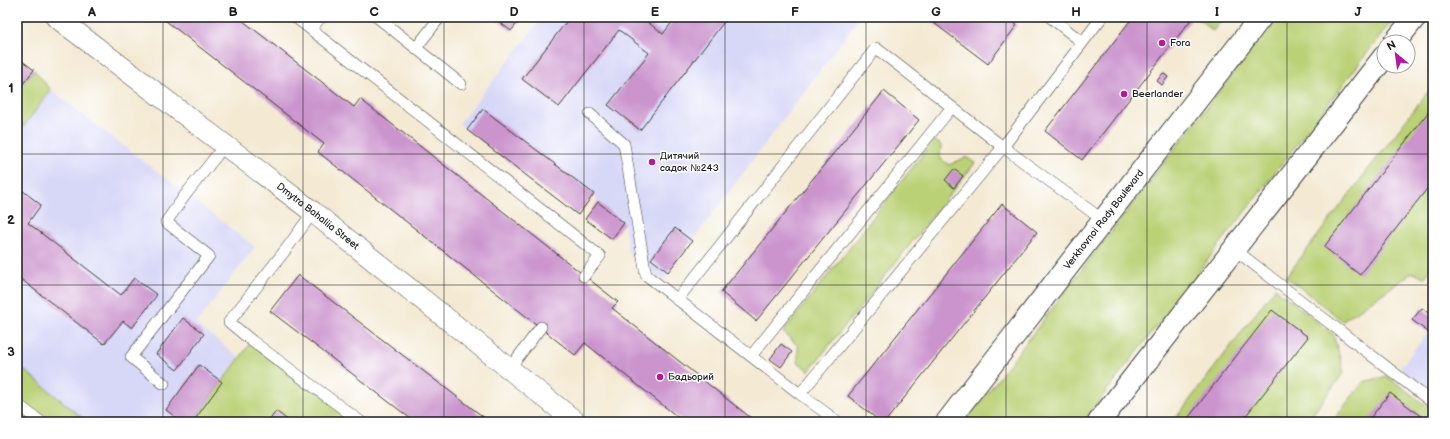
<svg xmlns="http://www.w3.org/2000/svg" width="1450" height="439" viewBox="0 0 1450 439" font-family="'Balsamiq Sans',sans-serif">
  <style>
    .built { fill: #d7d7f8 }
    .green { fill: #bad176; stroke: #6b7649 }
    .building { fill: #cb94cd }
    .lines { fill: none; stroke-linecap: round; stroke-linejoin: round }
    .service-casing { stroke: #3c3b38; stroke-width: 12 }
    .minor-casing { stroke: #3c3b38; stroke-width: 22 }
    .tertiary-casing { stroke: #3c3b38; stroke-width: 24 }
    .service { stroke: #fff; stroke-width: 11 }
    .minor { stroke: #fff; stroke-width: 21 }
    .tertiary { stroke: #fff; stroke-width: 22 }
    .grid { fill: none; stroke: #1c1c1c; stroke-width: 1; stroke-opacity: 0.55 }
    .poi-dot { fill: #b5179e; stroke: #fff; stroke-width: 1.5 }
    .labels { text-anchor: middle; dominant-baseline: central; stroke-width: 3; stroke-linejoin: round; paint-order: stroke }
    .poi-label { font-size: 10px; fill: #1c1c1c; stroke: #fff; text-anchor: start }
    .street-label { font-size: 10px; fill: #1c1c1c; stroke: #fff }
    .neatline { fill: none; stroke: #1c1c1c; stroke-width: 1.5 }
    .grid-label { font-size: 13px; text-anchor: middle; font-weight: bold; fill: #1c1c1c }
  </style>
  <rect width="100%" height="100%" fill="#fff"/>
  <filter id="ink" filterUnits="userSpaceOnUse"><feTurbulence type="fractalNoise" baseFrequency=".025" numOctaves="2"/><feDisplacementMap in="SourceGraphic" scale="8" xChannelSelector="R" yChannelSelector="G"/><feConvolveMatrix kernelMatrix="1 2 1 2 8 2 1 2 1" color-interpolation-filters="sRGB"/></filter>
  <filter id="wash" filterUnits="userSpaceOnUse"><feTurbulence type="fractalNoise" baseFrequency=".012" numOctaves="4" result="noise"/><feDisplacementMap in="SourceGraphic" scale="16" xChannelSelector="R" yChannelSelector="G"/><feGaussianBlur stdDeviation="0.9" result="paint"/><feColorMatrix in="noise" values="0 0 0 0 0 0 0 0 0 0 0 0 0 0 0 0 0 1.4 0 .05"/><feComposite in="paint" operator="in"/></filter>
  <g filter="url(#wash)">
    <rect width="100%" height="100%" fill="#f4ead4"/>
    <path class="built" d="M543 17H860L663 280 628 253 624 223 598 202 594 194 483 110 467 130 459 124Z
      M51 90 255 247 196 324 239 357 193 422H87L17 364V135Z
      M1433 326V393L1400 368Z"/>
    <path class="green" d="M1196 17H1224L1213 31Z
      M1276 17H1395L1083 422H965Z
      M34 70 51 90 17 135V91Z
      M1433 85V266L1425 277 1412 273 1343 321 1286 277Z
      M934 140 941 145 940 158 949 165 966 157 975 163 809 371 798 362V346L783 332Z
      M1275 288 1333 334 1344 372 1307 422H1173Z
      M252 341 361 422H193Z
      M17 364 87 422H17Z
      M1387 376 1433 411V422H1332L1363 382Z"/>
    <g id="blocks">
      <path class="building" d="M161 17H238L354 107 360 99 618 302 612 308 756 422H684L585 343 575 355 318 152 324 144Z
        M493 17H522L511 31Z
        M570 17H641L663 34 676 17H725L727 18 640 130 608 105 649 53 619 30 559 107 522 79Z
        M926 17H1006L1017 25 988 64Z
        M1133 17H1193L1082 160 1045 131Z
        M17 57 34 70 17 91Z
        M1163 73 1168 77 1162 85 1157 81Z
        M884 91 919 120 756 321 721 292Z
        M1433 106V181L1360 275 1324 247Z
        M483 109 594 194 578 215 467 130Z
        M954 169 963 176 954 188 945 180Z
        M18 187 41 205 28 223 121 295 134 278 157 295 132 328 123 321 104 344 17 276V189Z
        M598 202 624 223 612 239 585 219Z
        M1002 204 1037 232 885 422H881L848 396Z
        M675 228 692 241 668 272 651 259Z
        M298 275 490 422H415L346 369 270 311Z
        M1422 308 1433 317V326L1428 332 1412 320Z
        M1272 310 1308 337 1241 422H1185Z
        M183 318 204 334 177 370 156 354Z
        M781 344 792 352 781 367 770 359Z
        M199 365 222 382 193 422H182L166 410Z
        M1390 393 1413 410 1428 422H1367Z
        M276 411 290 422H270L269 421Z"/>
    </g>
  </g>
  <g filter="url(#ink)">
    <use href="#blocks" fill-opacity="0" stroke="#3c3b38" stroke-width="1"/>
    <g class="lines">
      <defs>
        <path id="service" d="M295 17 600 256 584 276
          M377 17 461 84
          M1050 17 1082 42
          M311 29 321 17
          M416 48 440 17
          M590 114 624 144 646 275 800 394
          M313 212 287 248 229 322 252 341 361 422
          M1234 249 1433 403
          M677 300 876 48 1003 147 1103 220
          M751 356 952 107
          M509 369 541 327
          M164 384 131 357 209 256 166 222 186 194 225 145
          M17 404 41 422
          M838 422 800 394 1003 147 1102 17"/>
        <g id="minor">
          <path id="s1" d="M56 17 313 212 576 422"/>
        </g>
        <g id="tertiary">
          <path d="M1395 42 1415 17"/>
          <path id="s2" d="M947 422 1261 17"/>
          <path d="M1099 422 1384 57"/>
        </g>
      </defs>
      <use href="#service" class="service-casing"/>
      <use href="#minor" class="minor-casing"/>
      <use href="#tertiary" class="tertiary-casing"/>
      <use href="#service" class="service"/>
      <use href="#minor" class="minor"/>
      <use href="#tertiary" class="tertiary"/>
    </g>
  </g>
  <path class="grid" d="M163 17V422M303 17V422M444 17V422M584 17V422M725 17V422M866 17V422M1006 17V422M1147 17V422M1287 17V422M17 154H1433M17 285H1433"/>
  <g class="poi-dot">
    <circle cx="1162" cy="43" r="4"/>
    <circle cx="1124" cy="94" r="4"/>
    <circle cx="652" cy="162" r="4"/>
    <circle cx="660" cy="377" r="4"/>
  </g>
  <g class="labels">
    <g class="poi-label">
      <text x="1170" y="43">Fora</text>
      <text x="1132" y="94">Beerlander</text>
      <text x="660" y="156">Дитячий<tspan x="660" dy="12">садок №243</tspan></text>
      <text x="668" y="377">Бадьорий</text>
    </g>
    <g class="street-label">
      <text stroke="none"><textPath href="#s1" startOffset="329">Dmytra Bahaliia Street</textPath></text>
      <text stroke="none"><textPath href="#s2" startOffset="256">Verkhovnoi Rady Boulevard</textPath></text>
    </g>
  </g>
  <rect width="1450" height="439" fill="none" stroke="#fff" stroke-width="44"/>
  <g transform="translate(1396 54) rotate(331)"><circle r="19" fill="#ffffff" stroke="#a4a4a4"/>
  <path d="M0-3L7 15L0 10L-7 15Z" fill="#b5179e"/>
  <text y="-6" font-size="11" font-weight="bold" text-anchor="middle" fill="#1c1c1c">N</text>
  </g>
  <rect x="22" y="22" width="1406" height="395" class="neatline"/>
  <g class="grid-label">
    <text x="92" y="16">A</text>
    <text x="233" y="16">B</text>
    <text x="374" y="16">C</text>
    <text x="514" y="16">D</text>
    <text x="655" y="16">E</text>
    <text x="795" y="16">F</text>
    <text x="936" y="16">G</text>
    <text x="1076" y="16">H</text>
    <text x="1217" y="16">I</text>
    <text x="1358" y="16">J</text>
    <text x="11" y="92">1</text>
    <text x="11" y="224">2</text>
    <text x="11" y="356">3</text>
  </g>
</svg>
